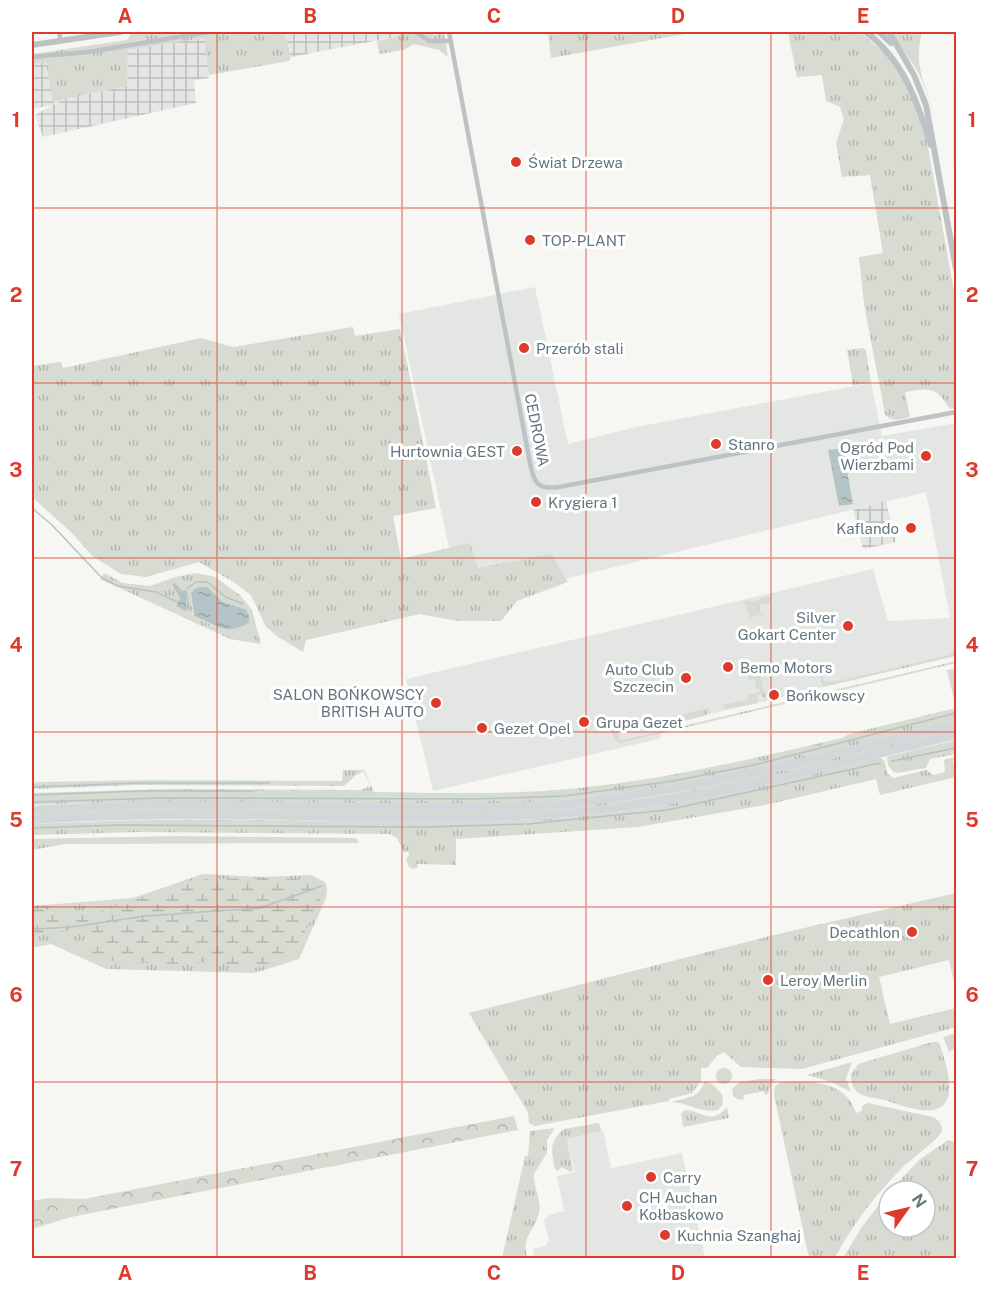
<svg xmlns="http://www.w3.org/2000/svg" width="988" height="1290" viewBox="0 0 988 1290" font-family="'Public Sans',sans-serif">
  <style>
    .built { fill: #e4e6e4 }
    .industrial { fill: url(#industrial-grid) }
    .grass { fill: url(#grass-tufts); fill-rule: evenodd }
    .forest { fill: url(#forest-crowns) }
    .wetland { fill: url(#wetland-marsh) }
    .water { fill: url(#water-ripples) }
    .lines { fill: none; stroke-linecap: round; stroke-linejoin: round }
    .stream { stroke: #b4c4c6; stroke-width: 1.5 }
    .minor { stroke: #bdc3c5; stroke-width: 4.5 }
    .tertiary { stroke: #bdc3c5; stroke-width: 6 }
    .primary { stroke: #d2d8da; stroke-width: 8 }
    .grid { fill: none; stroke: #de3a2c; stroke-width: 1.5; stroke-opacity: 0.55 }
    .poi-dot { fill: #de3a2c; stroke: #fff; stroke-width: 2 }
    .labels { text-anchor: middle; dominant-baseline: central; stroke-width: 6; stroke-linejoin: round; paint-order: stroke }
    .poi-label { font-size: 15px; fill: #62767d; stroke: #fff; text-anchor: start }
    .street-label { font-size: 15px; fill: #62767d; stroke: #fff }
    .neatline { fill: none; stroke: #de3a2c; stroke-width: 2 }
    .grid-label { font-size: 20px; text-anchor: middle; font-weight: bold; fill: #de3a2c }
  </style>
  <defs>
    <pattern id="industrial-grid" width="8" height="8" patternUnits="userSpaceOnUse" patternTransform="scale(1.5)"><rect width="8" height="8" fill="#e4e6e4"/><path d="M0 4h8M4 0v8" fill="none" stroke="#bcbfbe"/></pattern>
    <pattern id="grass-tufts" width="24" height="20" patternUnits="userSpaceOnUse" patternTransform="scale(1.5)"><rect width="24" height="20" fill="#d7dbd2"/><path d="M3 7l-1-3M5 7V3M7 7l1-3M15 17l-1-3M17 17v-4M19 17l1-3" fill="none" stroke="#b2b6b0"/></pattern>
    <pattern id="forest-crowns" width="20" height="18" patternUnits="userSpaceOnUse" patternTransform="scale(1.5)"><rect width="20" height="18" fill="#d7dbd2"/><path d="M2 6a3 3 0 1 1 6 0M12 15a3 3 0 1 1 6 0" fill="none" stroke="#b2b6b0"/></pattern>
    <pattern id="wetland-marsh" width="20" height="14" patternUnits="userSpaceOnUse" patternTransform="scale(1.5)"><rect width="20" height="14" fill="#d7dbd2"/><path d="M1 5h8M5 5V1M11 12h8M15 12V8" fill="none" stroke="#b2b6b0"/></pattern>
    <pattern id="water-ripples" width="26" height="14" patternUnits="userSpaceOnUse" patternTransform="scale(1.5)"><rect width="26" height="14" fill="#b4c4c6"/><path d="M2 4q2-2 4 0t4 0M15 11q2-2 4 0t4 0" fill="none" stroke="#96a4a6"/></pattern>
  </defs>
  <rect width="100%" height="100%" fill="#f6f6f3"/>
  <path class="built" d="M535 287 568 444 636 427 871 383 882 436 956 423V655L665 725 659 739 433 791 406 679 873 569 888 621 950 618 926 492 461 604 399 314Z
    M603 1131 611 1168 682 1153 705 1258H534L533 1249 546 1246 549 1240 544 1221 549 1215 564 1211 557 1176 575 1172 567 1139Z"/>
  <path class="industrial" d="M285 32H406L400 36 291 57Z
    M205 37 209 78 194 80 196 103 43 137 35 115 53 105 32 109V59L46 62 54 105 64 99 127 86 128 50Z
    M886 501 896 542 863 549 853 510Z"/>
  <path class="grass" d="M150 32H289L285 33 291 57 289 61 209 75 204 38 128 50 127 86 64 99 53 104 46 62 32 64V54L127 40 131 34Z
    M406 32H424L435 35 439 32H444L448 57 439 50 414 44 404 50 379 54 377 41 400 36Z
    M548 32H696L551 58Z
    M788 32H860L889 57 907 84 926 136 956 302V408L950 409C936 386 930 388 905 392L910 417C901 419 891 423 885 414L864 304 859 257 883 253 870 175 842 177 836 143 844 119 840 107 826 101 822 75 797 77Z
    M892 32H922C912 70 928 83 934 119 930 101 925 84 916 69 908 56 898 45 892 32Z
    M353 327 355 336 400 329 436 508 393 516 401 559 470 543 478 568 551 554 568 582 517 601 501 621H457L420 614 306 640 303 652 278 637 266 627 251 595 232 581 199 562 146 577 121 574 91 555 73 534 32 497V366L61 362 63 368 201 338 233 347Z
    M863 348 866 350 871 383 853 385 847 350Z
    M104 573 123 583 150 586 175 577 197 573 215 577 240 595 252 610 261 644 230 639 100 579ZM209 589 223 602 245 609 244 625C223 634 211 625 193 615L191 593Z
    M763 597H772L769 603 761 604 759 607 760 611 766 617 758 615 750 618 744 602 747 600 755 602Z
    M954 649H956V656L823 687 820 675 824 674 822 681 834 682 949 655Z
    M956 661V663L620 743 616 741 609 727 616 725 620 741Z
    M758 667 764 692 768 691 769 695 765 696 766 701 764 702 765 699 761 694 757 696 758 703 726 709 722 705 748 699V695L760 692 759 687 756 690 755 679 749 680 746 670Z
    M956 668V721C821 753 686 791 547 801 490 805 432 804 374 803 260 803 146 800 32 805V793L169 789 360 790 371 786 363 771 355 776 344 786 138 785 32 789V783L40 782 148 780 342 781 343 770H364L374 792C442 793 511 795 579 788 668 779 755 758 842 738L849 734 956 708 947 670Z
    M709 708 708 713 704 716 663 726 659 723V720Z
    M956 729V732C829 762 702 798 571 809 507 815 443 814 378 814 263 813 147 811 32 816V813C220 802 410 819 599 803 653 799 707 787 760 775 826 760 891 744 956 729Z
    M956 740V754L930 759 926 768 897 773C889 770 888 766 887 758L889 756Z
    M956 757 953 760 956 777 880 795 876 779 765 805 638 827 456 839V865L417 864 418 867 413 869 409 867 406 859 409 855V852H404L397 838 389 834 140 832 32 835V824C145 818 259 820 372 821 439 821 506 822 572 817 677 807 778 782 880 758L884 760 888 774 893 778 926 770 934 775 945 772 944 760Z
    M176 836 356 838 358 841V843L65 844 32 850V839Z
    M203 874 262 877 311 875 325 882 327 888 326 898 299 959 255 973 106 969 51 944 32 948V906L133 898Z
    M956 893V991L949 960 879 977 890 1024 956 1008V1027L802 1069 741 1067 724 1052 717 1056 707 1068H701V1081L692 1093 669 1099V1101L535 1126 529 1123 528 1113 469 1013 774 935Z
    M956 1033V1047L949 1052 943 1037Z
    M932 1042H938L940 1045C960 1104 950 1124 888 1101 878 1097 866 1099 857 1092 852 1087 851 1082 851 1075L858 1064Z
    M852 1062 846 1078 851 1092 831 1082 807 1075Z
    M716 1076a8 8 0 1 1 16 0a8 8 0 1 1-16 0Z
    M760 1079H776L771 1084 768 1094 765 1095 764 1091 744 1095 743 1100 737 1099 733 1096 732 1089 739 1082Z
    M705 1081 712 1084 722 1094 723 1104 718 1110C702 1114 689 1103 673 1102L693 1096 699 1092Z
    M782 1082C810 1081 846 1080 856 1113L862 1111V1106L868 1103 933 1117C939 1120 944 1126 941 1133 937 1140 910 1160 902 1168 876 1194 852 1225 835 1258H809L774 1095 775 1086Z
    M727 1107 729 1118 683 1127 681 1114 685 1110C703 1111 711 1126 727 1107Z
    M599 1123 601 1131 567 1139 573 1170 570 1172 562 1167 557 1171 555 1169C551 1152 549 1141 564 1129Z
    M555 1128 547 1140V1153L534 1174C533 1187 542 1200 539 1213 534 1233 522 1234 527 1258H502L525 1156H528L530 1131Z
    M948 1140 956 1143V1258H843L861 1228 889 1192V1227H925V1191H890L919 1160Z"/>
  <path class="forest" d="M514 1116 518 1130 71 1217 32 1229V1201L48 1198 84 1199Z"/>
  <path class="wetland" d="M281 878 320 881 325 889 300 943 283 961 257 968 209 962 173 964 113 961 94 957 91 947 93 932 87 927 32 937V906L39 905 61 917 95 913 157 892 206 879Z"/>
  <path class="water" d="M843 448 853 504 839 506 828 450Z
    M175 583 182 591H186V611L176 606 180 598 172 584Z
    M201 587H207L223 602 245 609 249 616V622C228 637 215 625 194 616L191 593 196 588Z"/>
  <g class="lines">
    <path class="stream" d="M32 508 52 525 102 578 118 586 156 592 177 602
      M187 589 196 582H207L226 597 243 604
      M186 591 189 608H192
      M892 761 956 748
      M32 787 137 783H269
      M32 795 143 791H254
      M32 802 161 798 476 799 565 796 673 781 754 765 956 713
      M32 828 120 825 425 827 528 824 667 810 880 763
      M32 926 35 929 72 927 145 916 260 908 322 886"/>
    <path class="minor" d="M59 32 61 41
      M416 32 429 41H450
      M449 32 530 463C534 483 537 490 559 487L956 412
      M32 57 88 52 209 32
      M956 81V167"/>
    <path class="tertiary" d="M866 32C904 61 917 101 931 145
      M879 32 891 43
      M889 32 914 75 926 105 956 269
      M32 45 120 32"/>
    <path class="primary" d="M32 810C148 802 266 806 383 807 446 807 508 809 571 803 702 790 829 755 956 725
      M32 820C148 812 266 816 383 817 446 817 508 818 571 813 702 801 829 766 956 735"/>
  </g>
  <path class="grid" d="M217 32V1258M402 32V1258M586 32V1258M771 32V1258M32 208H956M32 383H956M32 558H956M32 732H956M32 907H956M32 1082H956"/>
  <g class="poi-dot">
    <circle cx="516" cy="162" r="6"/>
    <circle cx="530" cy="240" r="6"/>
    <circle cx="524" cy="348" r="6"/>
    <circle cx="716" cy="444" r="6"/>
    <circle cx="517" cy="451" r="6"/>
    <circle cx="926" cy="456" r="6"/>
    <circle cx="536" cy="502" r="6"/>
    <circle cx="911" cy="528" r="6"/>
    <circle cx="848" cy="626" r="6"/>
    <circle cx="728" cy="667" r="6"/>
    <circle cx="686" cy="678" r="6"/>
    <circle cx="774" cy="695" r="6"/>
    <circle cx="436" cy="703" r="6"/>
    <circle cx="584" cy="722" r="6"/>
    <circle cx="482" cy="728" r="6"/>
    <circle cx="912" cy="932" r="6"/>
    <circle cx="768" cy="980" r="6"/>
    <circle cx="651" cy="1177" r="6"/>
    <circle cx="627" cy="1206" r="6"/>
    <circle cx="665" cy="1235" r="6"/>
  </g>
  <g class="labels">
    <g class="poi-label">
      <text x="528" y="162">Świat Drzewa</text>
      <text x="542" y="240">TOP-PLANT</text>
      <text x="536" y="348">Przerób stali</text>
      <text x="728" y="444">Stanro</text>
      <text x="914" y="447" text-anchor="end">Ogród Pod<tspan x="914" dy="17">Wierzbami</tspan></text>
      <text x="505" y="451" text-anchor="end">Hurtownia GEST</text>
      <text x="548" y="502">Krygiera 1</text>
      <text x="899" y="528" text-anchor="end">Kaflando</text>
      <text x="836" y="617" text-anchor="end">Silver<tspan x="836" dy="17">Gokart Center</tspan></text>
      <text x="740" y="667">Bemo Motors</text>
      <text x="674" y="669" text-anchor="end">Auto Club<tspan x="674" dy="17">Szczecin</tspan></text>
      <text x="424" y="694" text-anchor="end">SALON BOŃKOWSCY<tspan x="424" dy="17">BRITISH AUTO</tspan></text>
      <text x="786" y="695">Bońkowscy</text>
      <text x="596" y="722">Grupa Gezet</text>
      <text x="494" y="728">Gezet Opel</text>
      <text x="900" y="932" text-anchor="end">Decathlon</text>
      <text x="780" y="980">Leroy Merlin</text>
      <text x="663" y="1177">Carry</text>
      <text x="639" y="1197">CH Auchan<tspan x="639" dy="17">Kołbaskowo</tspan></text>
      <text x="677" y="1235">Kuchnia Szanghaj</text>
    </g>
    <g class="street-label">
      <text transform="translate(537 430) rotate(79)">CEDROWA</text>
    </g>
  </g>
  <rect width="988" height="1290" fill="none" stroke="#ffffff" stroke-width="66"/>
  <g transform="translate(907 1209) rotate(56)"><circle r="28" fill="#ffffff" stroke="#c0c8cb" stroke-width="1.5"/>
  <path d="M0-4.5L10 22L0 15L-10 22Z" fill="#de3a2c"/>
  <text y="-9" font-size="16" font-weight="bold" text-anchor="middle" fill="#62767d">N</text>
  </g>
  <rect x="33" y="33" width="922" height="1224" class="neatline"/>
  <g class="grid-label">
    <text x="125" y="23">A</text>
    <text x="310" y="23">B</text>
    <text x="494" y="23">C</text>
    <text x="678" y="23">D</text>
    <text x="863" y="23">E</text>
    <text x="16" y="127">1</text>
    <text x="972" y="127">1</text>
    <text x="16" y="302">2</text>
    <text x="972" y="302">2</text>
    <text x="16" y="477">3</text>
    <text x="972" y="477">3</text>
    <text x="16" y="652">4</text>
    <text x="972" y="652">4</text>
    <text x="16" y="827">5</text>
    <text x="972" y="827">5</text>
    <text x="16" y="1002">6</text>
    <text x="972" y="1002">6</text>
    <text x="16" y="1176">7</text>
    <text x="972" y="1176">7</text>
    <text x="125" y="1280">A</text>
    <text x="310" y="1280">B</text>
    <text x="494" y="1280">C</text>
    <text x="678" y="1280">D</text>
    <text x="863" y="1280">E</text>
  </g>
</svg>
